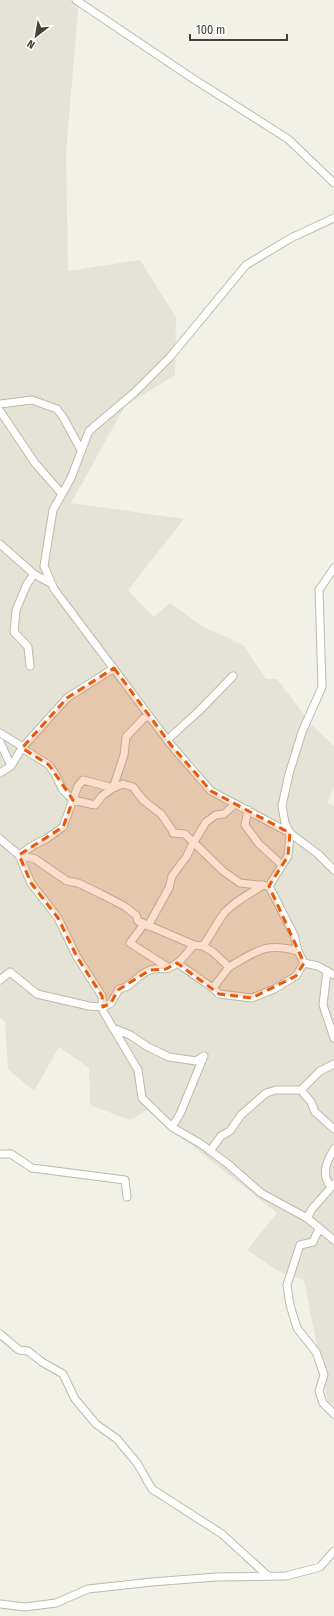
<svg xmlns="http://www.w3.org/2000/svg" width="334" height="1616" viewBox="0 0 334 1616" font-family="'Fira Sans Condensed',sans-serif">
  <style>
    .residential { fill: #e5e3d6 }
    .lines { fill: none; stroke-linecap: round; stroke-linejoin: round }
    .minor-casing { stroke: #bcbaab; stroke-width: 9 }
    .minor { stroke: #fff; stroke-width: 7 }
    .marked { fill: #e8590c; fill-opacity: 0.2; stroke: #e8590c; stroke-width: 3; stroke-dasharray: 8 5; stroke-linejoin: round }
  </style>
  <rect width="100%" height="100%" fill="#f1f1e7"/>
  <path class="residential" d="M0 0H79L66 152 68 271 140 260 176 317 175 375 125 406 71 503 184 519 128 590 154 617 170 603 202 626 243 645 266 679H277L312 725 334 746V786L327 803 334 806V1405L328 1402 304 1280 276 1270 247 1250 277 1213 147 1110 130 1120 90 1105 89 1068 59 1047 34 1091 8 1069 5 1021 0 1018Z"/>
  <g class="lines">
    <defs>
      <path id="minor" d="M76 0 192 78 288 139 334 183
        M334 218 291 238 246 265 170 357 135 392 89 431 71 478 53 510 44 566 54 589 171 745 211 791 290 833 318 854 334 870
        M0 404 32 400 57 409 63 417 81 450
        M0 411 35 463 62 494
        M0 544 34 574 52 584
        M30 666 28 647 14 632 16 610 27 584 34 574
        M0 733 23 747
        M167 740 199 711 233 676
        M0 742 11 766
        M22 748 49 765 55 774 63 790 73 800 95 805 102 796 113 788 124 755 126 737 144 718 149 716
        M0 773 11 766 22 748 67 698 114 668
        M248 810 245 825 259 844 282 865
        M0 839 19 855 31 883 58 918 77 957 102 996 103 1011 138 1070 142 1098 172 1127 201 1144 228 1164 261 1193 307 1218 334 1240
        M269 886 240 883 223 871 185 834 173 833 172 830 161 814 143 800 133 787 123 784 113 788 83 780 78 786 63 827 46 839 34 845 19 855 35 859 67 881 78 883 101 894 124 906 136 915 138 921 194 945 203 946 213 952 229 967C257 951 265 942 298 951
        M144 924 130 943 169 968
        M148 926 169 888 172 876 187 856 191 847 206 822 216 815 224 814 235 804
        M203 946C211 935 217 922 225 912 236 900 250 894 263 885
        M177 963 213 988 219 994 252 998 274 989 296 976 304 963
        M304 963 298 951 294 935 269 886 288 856 290 833 285 823 282 806 289 774 302 732 322 687 319 590 334 568
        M304 963 318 966 334 975
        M327 971 323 1005 334 1038
        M0 980 10 972 37 994 89 1006 103 1007 111 1003 119 989C131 988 138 974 150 970 160 967 166 972 177 963 183 959 188 951 194 945
        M213 988 229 967
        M113 1028 130 1035 148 1047 169 1057 196 1061 204 1056
        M301 1090 311 1102 315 1112 334 1129
        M172 1127 180 1114 204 1056
        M210 1151 221 1136 230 1131 241 1115 266 1093 276 1090H301L320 1071 334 1064
        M0 1154H11L32 1168 125 1180 127 1197
        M331 1187C321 1175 326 1162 334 1149
        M307 1218 312 1209 334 1184
        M319 1229 313 1242 300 1245 287 1285 290 1305 297 1328 316 1352 324 1375 319 1391 323 1403 334 1414
        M0 1334 19 1350 28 1351 42 1362 63 1374 75 1399 96 1424 117 1439 137 1463 152 1489 222 1534 268 1576
        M0 1604 25 1607 56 1603 88 1589 152 1582 216 1577 286 1576 320 1567 334 1551"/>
    </defs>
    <use href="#minor" class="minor-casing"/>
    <use href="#minor" class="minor"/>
  </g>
  <path class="marked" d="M114 668 171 745 211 791 290 833 288 856 269 886 304 963 296 976 252 998 219 994 177 963 166 969 150 970 118 990 111 1003 103 1007 102 996 77 957 58 918 31 883 19 855 63 827 73 800 49 765 22 748 67 698Z"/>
  <g transform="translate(36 36) rotate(211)" stroke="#ffffff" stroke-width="3" paint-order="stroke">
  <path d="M0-3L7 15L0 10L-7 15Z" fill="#444137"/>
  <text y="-6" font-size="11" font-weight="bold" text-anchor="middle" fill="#444137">N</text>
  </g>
  <path d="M190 34v6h97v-6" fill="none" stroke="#444137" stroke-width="2"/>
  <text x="196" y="34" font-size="12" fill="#444137" stroke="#ffffff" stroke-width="3" paint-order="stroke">100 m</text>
</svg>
